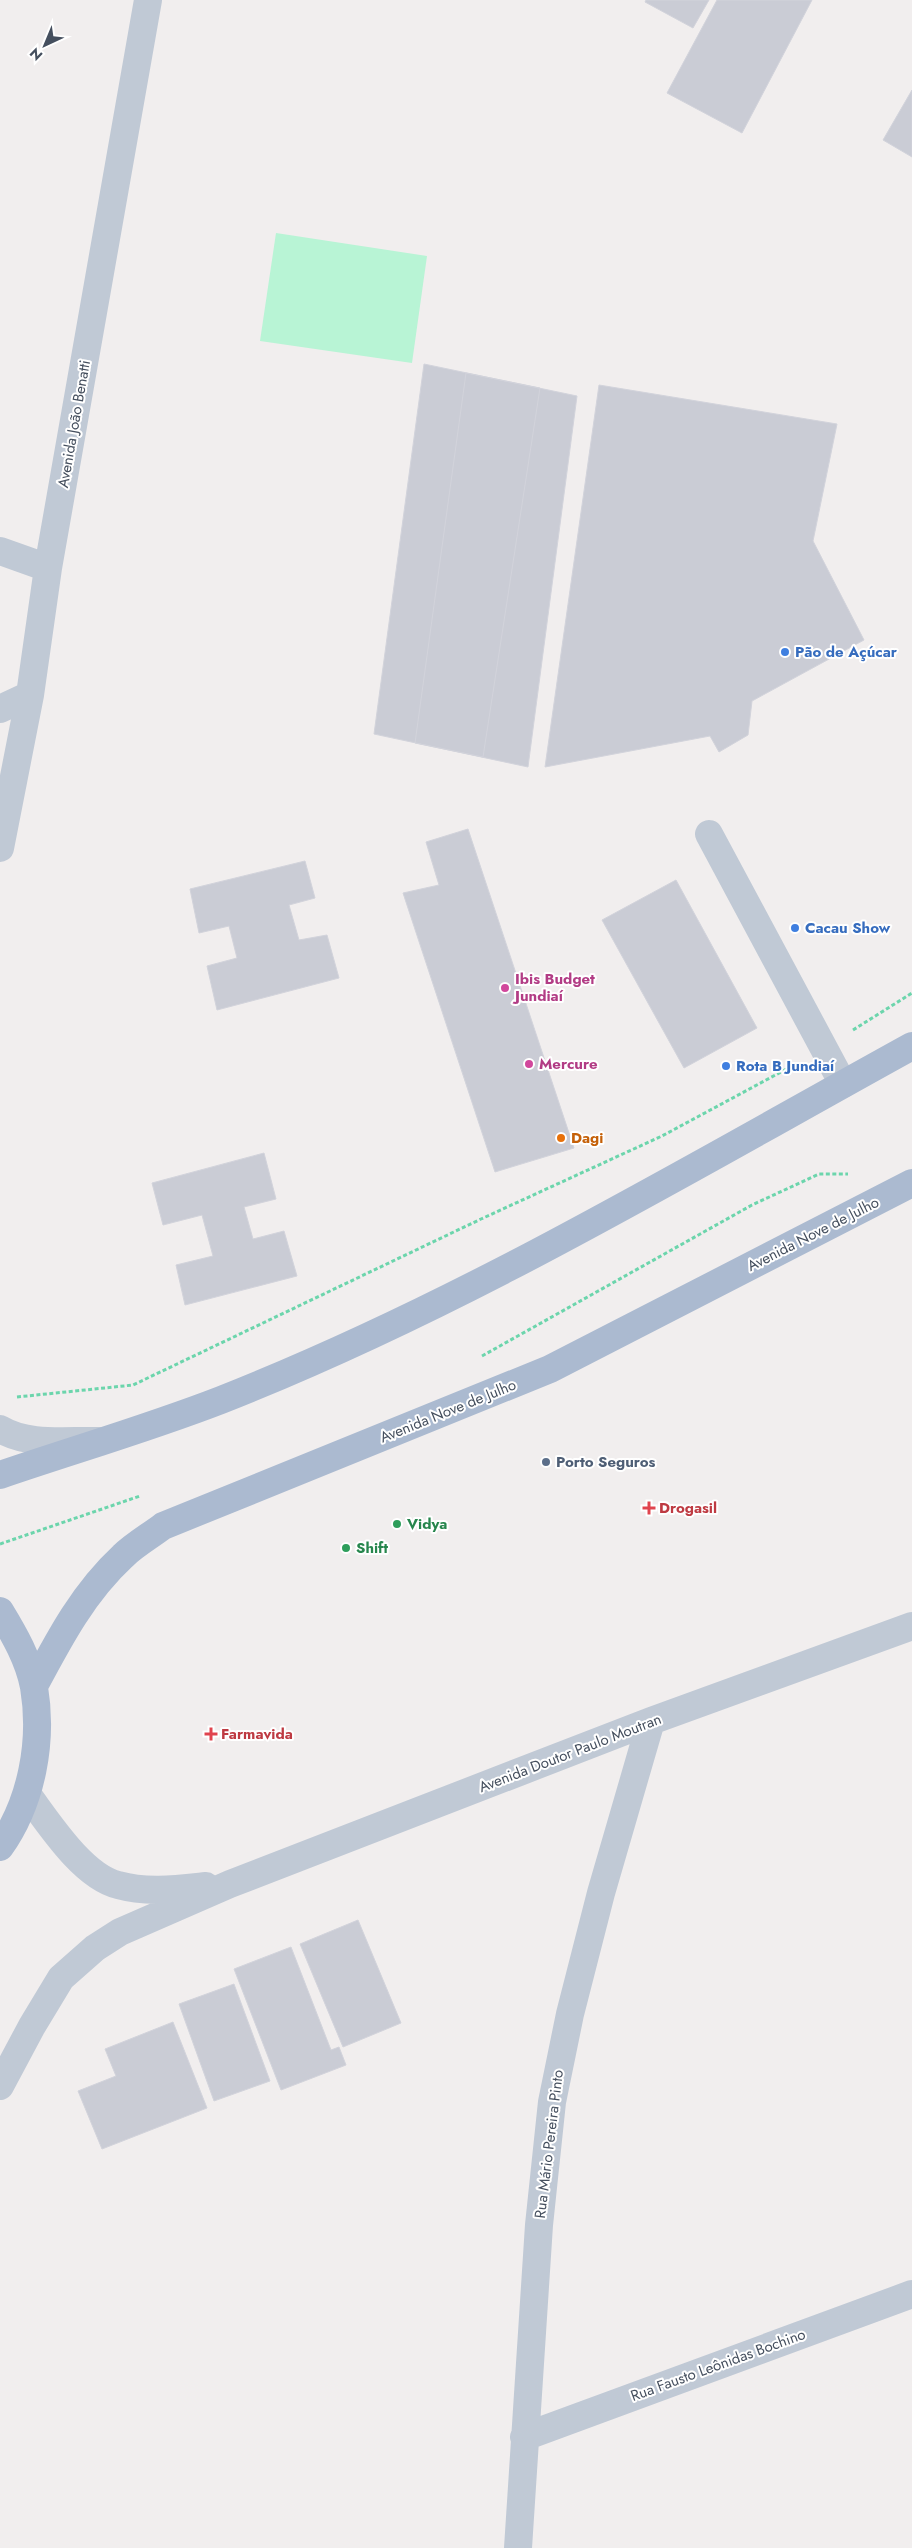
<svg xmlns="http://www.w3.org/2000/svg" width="912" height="2548" viewBox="0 0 912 2548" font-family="Jost,sans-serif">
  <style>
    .green { fill: #b8f4d5 }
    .building { fill: #caccd5; stroke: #d2d3db }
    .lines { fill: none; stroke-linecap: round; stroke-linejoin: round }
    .path { stroke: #6cd5ac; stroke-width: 3; stroke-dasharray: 4 2.5; stroke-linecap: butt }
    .minor { stroke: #c0c9d5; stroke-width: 28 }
    .major { stroke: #abbad0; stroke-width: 28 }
    .shop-dot { fill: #3f7fe0; stroke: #fff; stroke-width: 2 }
    .hotel-dot { fill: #d1479c; stroke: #fff; stroke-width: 2 }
    .food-dot { fill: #e8710a; stroke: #fff; stroke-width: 2 }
    .service-dot { fill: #5c6f8a; stroke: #fff; stroke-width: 2 }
    .health-dot { fill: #e0444e; stroke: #fff; stroke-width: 2 }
    .leisure-dot { fill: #2e9e5b; stroke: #fff; stroke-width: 2 }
    .labels { text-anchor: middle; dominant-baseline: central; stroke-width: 4; stroke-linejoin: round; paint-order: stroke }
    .street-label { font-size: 15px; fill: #454f5e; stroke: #fff }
    .shop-label { font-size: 15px; font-weight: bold; fill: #366cbe; stroke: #fff; text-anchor: start }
    .hotel-label { font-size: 15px; font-weight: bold; fill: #b23c85; stroke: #fff; text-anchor: start }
    .food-label { font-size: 15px; font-weight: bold; fill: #c56008; stroke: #fff; text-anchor: start }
    .service-label { font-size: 15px; font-weight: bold; fill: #4e5e75; stroke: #fff; text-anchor: start }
    .health-label { font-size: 15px; font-weight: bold; fill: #be3a42; stroke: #fff; text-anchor: start }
    .leisure-label { font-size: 15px; font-weight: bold; fill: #27864d; stroke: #fff; text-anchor: start }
  </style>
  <rect width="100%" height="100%" fill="#f1eeee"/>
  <path class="green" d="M276 233 427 256 412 363 260 341Z"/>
  <path class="building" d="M646 0H709L693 28 645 2Z
    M717 0H812L742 133 667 93Z
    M912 90V157L883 140Z
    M424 364 577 396 528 767 374 734Z
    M466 373 540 388 483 757 415 743Z
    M599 385 837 424 813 541 864 640 752 701 748 735 719 752 710 736 545 767Z
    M468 829 574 1148 495 1172 403 893 439 885 426 842Z
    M305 861 315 898 289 905 299 940 327 935 339 978 217 1010 207 966 237 958 229 926 199 933 190 889Z
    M676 880 757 1028 684 1068 602 920Z
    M264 1153 276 1199 244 1207 253 1239 284 1231 297 1276 185 1305 176 1265 213 1256 202 1215 163 1225 152 1183Z
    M358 1920 401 2023 343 2047 300 1944Z
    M291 1947 331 2050 339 2047 346 2065 281 2090 234 1969Z
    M234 1984 270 2081 214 2101 179 2004Z
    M173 2022 207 2108 102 2149 78 2091 116 2076 105 2049Z"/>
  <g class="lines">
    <path class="path" d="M853 1030 912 993
      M482 1356 752 1205 819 1174H848
      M17 1397 133 1385 481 1219 662 1136 794 1065
      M0 1544 140 1496"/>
    <path class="minor" d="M0 551 48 568
      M0 709 30 695
      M709 834 843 1084
      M0 848 30 695 48 568 148 0
      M0 1429C28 1446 66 1440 98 1441
      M27 1794C48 1822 82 1876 118 1885 147 1893 177 1889 206 1886
      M0 2086 32 2026 61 1978 95 1948 120 1932 230 1884 651 1721 912 1626
      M524 2437 912 2294
      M518 2548 539 2225 552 2102 570 2014 601 1893 651 1721"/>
    <path class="major" d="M0 1475C73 1450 149 1428 221 1400 462 1305 685 1171 912 1046
      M0 1611C14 1634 29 1660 34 1687 43 1741 32 1802 0 1847
      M34 1686C59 1639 83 1593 123 1556 134 1545 150 1536 163 1526L550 1369 912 1183"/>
  </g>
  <g class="shop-dot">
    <circle cx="785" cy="652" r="5"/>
    <circle cx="795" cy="928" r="5"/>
    <circle cx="726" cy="1066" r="5"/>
  </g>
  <g class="hotel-dot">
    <circle cx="505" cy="988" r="5"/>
    <circle cx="529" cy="1064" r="5"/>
  </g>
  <circle class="food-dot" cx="561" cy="1138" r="5"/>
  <circle class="service-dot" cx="546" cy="1462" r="5"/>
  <g class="health-dot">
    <path d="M646.5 1500.5h5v5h5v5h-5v5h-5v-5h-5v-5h5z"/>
    <path d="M208.5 1726.5h5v5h5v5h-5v5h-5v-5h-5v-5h5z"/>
  </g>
  <g class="leisure-dot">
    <circle cx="397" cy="1524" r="5"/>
    <circle cx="346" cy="1548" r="5"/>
  </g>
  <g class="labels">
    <g class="street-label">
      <text transform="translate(74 424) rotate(-80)">Avenida João Benatti</text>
      <text transform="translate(813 1234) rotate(-27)">Avenida Nove de Julho</text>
      <text transform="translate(448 1411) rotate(-22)">Avenida Nove de Julho</text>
      <text transform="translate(570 1753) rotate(-21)">Avenida Doutor Paulo Moutran</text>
      <text transform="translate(549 2144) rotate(-83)">Rua Mário Pereira Pinto</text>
      <text transform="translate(718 2365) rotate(-20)">Rua Fausto Leônidas Bochino</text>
    </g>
    <g class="shop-label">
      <text x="795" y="652">Pão de Açúcar</text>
      <text x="805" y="928">Cacau Show</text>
      <text x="736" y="1066">Rota B Jundiaí</text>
    </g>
    <g class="hotel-label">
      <text x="515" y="979">Ibis Budget<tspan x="515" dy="17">Jundiaí</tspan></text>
      <text x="539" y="1064">Mercure</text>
    </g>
    <g class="food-label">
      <text x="571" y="1138">Dagi</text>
    </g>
    <g class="service-label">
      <text x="556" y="1462">Porto Seguros</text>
    </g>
    <g class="health-label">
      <text x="659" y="1508">Drogasil</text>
      <text x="221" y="1734">Farmavida</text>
    </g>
    <g class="leisure-label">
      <text x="407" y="1524">Vidya</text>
      <text x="356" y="1548">Shift</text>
    </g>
  </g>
  <g transform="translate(45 45) rotate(224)" stroke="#ffffff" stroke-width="4" paint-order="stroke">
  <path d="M0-4L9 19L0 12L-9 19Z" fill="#454f5e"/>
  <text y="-8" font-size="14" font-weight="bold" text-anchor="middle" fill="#454f5e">N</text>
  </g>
</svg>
